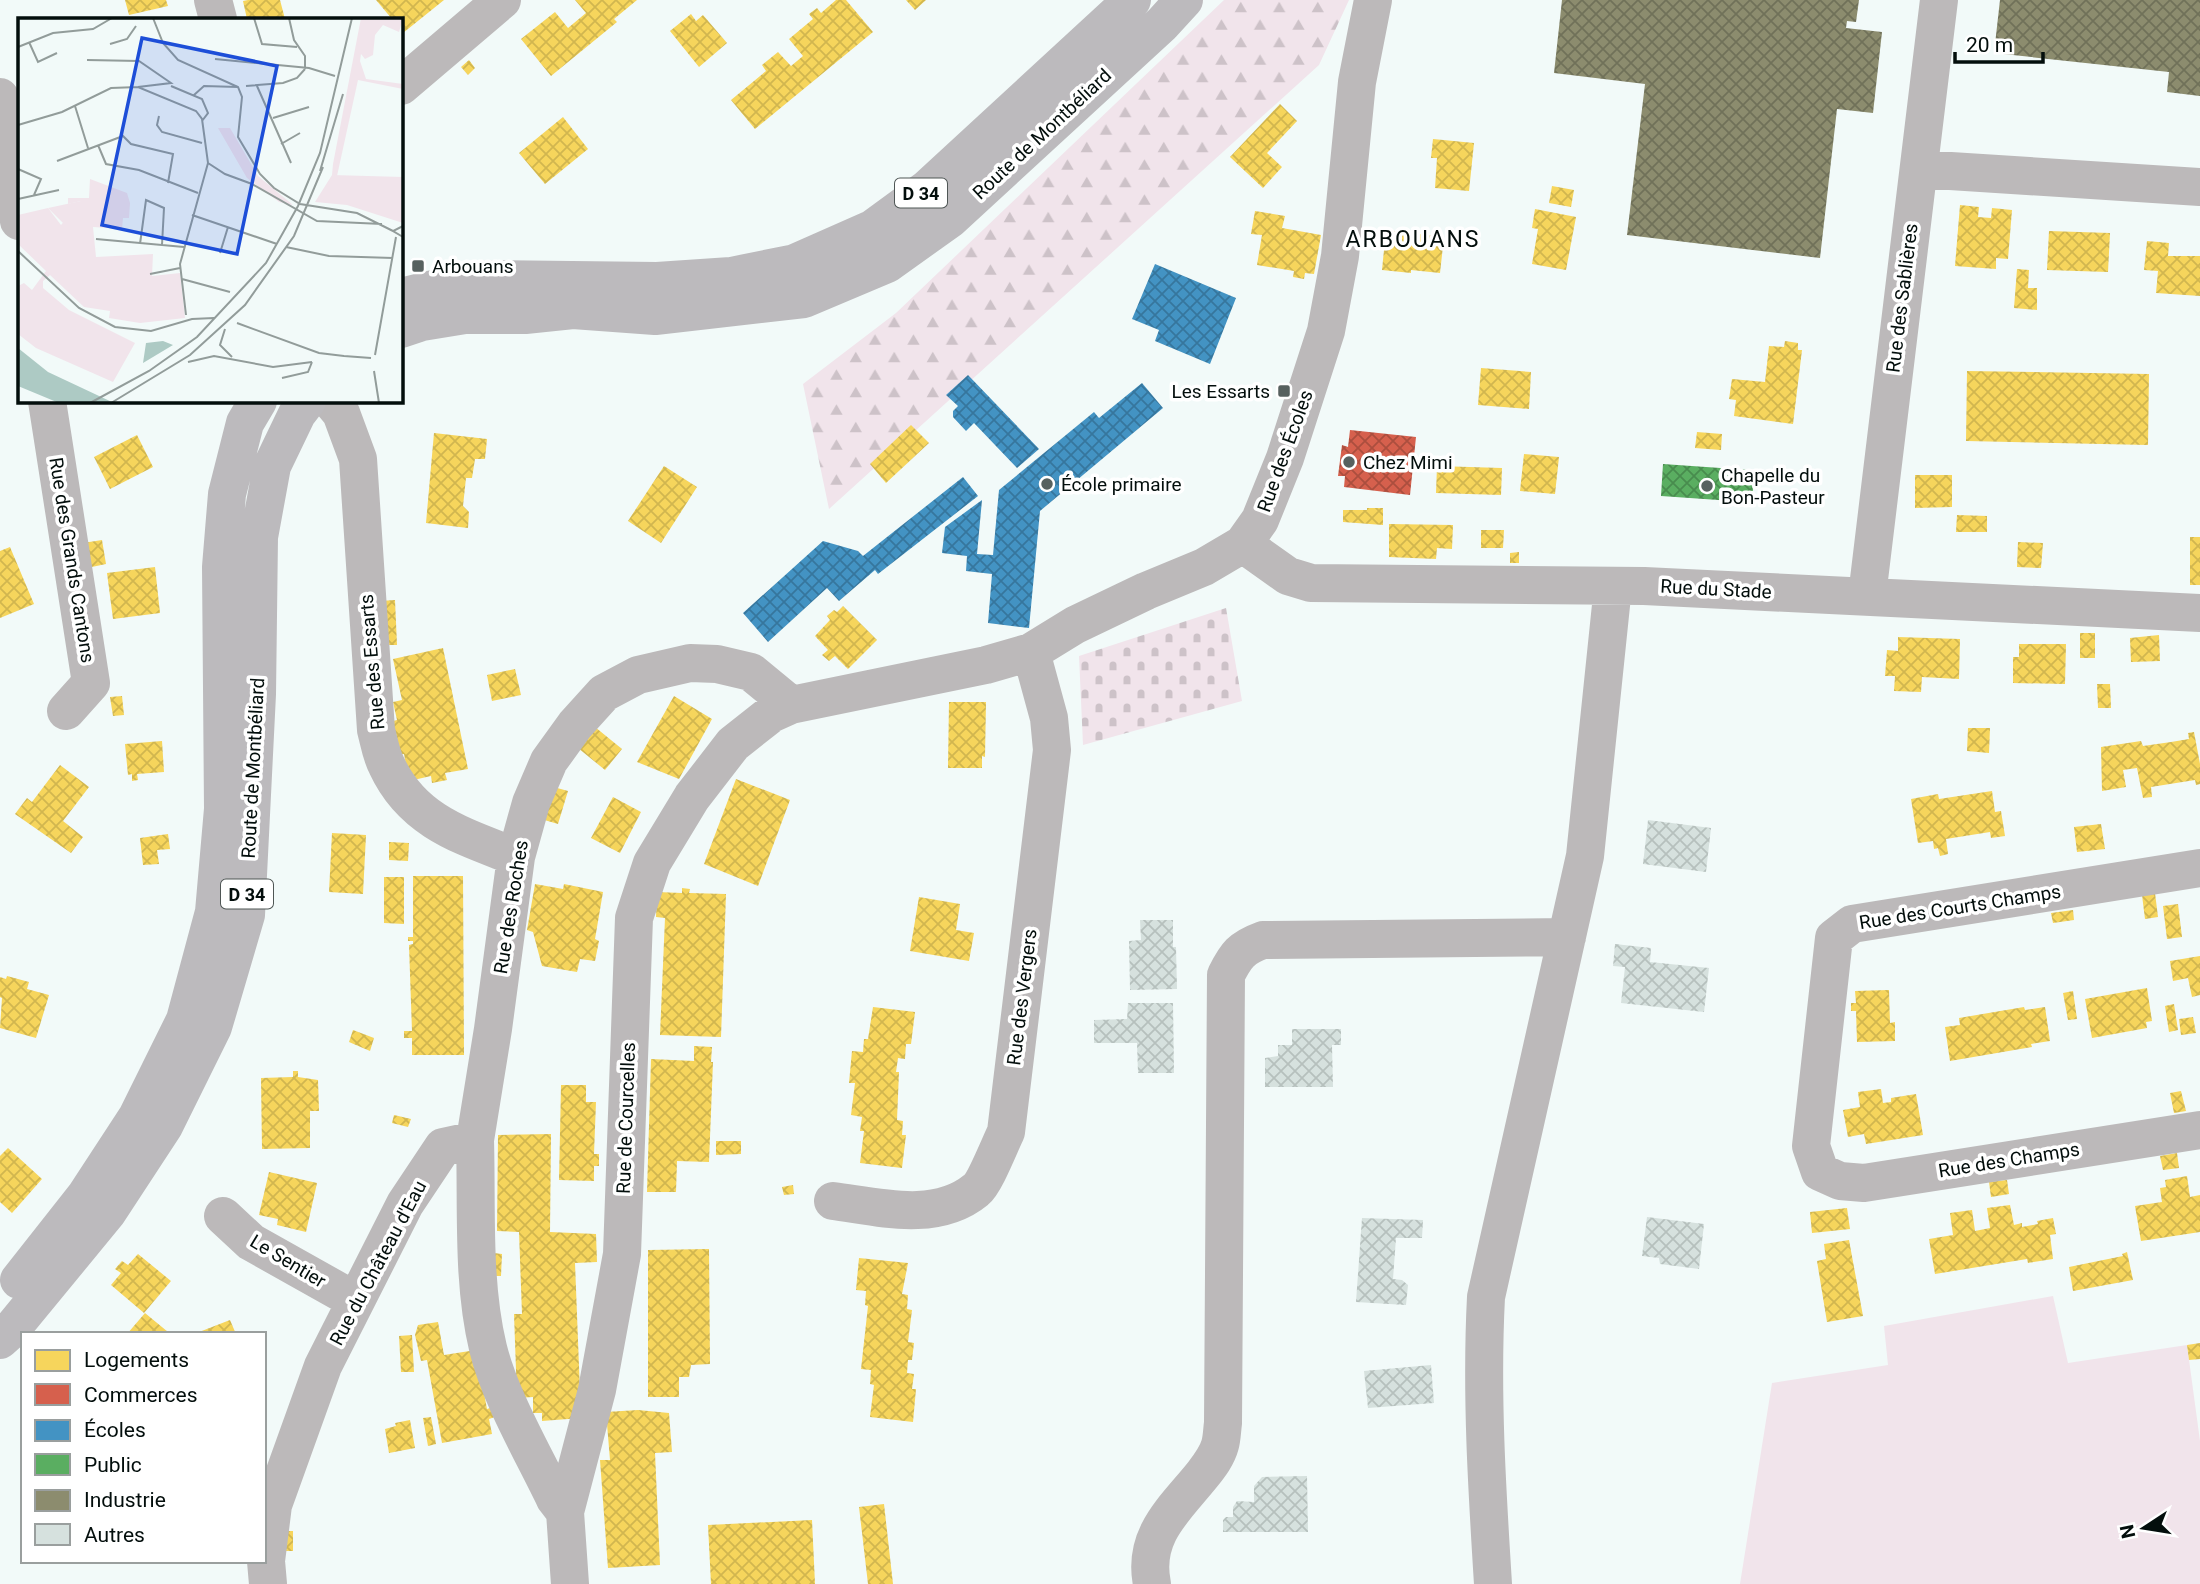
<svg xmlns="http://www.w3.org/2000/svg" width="2200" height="1584" viewBox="0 0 2200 1584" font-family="Roboto,sans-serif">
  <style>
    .green { fill: #f1e4eb }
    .forest { fill: url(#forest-firs) }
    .cemetery { fill: url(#cemetery-stones) }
    .homes { fill: url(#homes-cross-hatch) }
    .shops { fill: url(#shops-cross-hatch) }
    .schools { fill: url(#schools-cross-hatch) }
    .public { fill: url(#public-cross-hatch) }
    .industry { fill: url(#industry-cross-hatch) }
    .building { fill: url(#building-cross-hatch) }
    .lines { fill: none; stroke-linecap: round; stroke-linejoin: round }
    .minor { stroke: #bcb9ba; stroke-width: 38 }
    .major { stroke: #bcbabd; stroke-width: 38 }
    .poi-dot { fill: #57615f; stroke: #fff; stroke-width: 2.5 }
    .labels { text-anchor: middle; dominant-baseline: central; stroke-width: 7; stroke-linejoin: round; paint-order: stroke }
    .shield { fill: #fff; stroke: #4f5655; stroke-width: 2 }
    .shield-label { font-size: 18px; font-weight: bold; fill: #030e0c }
    .street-label { font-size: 19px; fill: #030e0c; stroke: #fff }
    .poi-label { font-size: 19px; fill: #030e0c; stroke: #fff; text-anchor: start }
    .quarter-label { font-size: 23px; letter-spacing: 2px; fill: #030e0c; stroke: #fff }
    .inset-road { fill: none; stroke: #929c9a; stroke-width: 2 }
    .view { fill: #1d4ed8; fill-opacity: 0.15; stroke: #1d4ed8; stroke-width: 3.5 }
    .inset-edge { fill: none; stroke: #030e0c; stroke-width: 3.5 }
  </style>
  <defs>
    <pattern id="forest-firs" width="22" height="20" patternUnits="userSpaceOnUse" patternTransform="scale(1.75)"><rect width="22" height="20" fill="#f1e4eb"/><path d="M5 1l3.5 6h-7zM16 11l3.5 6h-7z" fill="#cdc2c8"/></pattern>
    <pattern id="cemetery-stones" width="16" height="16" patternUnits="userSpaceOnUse" patternTransform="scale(1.75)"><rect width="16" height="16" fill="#f1e4eb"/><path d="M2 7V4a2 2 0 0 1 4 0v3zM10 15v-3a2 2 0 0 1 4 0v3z" fill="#cdc2c8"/></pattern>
    <pattern id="homes-cross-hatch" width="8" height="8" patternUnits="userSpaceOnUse" patternTransform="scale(1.75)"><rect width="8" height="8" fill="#f6d55c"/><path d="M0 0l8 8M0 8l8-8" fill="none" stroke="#d1b64f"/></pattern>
    <pattern id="shops-cross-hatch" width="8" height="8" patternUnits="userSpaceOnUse" patternTransform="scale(1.75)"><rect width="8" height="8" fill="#d6604d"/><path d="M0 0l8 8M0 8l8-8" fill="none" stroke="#ab4e3e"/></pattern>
    <pattern id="schools-cross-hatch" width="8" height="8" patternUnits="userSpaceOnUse" patternTransform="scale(1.75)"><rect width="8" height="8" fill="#4393c3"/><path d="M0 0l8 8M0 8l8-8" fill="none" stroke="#36769d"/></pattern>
    <pattern id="public-cross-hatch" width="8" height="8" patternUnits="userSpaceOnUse" patternTransform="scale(1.75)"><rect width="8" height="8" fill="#5aae61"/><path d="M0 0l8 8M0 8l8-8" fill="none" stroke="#488c4e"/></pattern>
    <pattern id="industry-cross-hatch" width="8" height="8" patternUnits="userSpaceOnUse" patternTransform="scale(1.75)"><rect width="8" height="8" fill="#8c8c6e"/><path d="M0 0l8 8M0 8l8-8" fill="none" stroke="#707159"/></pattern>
    <pattern id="building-cross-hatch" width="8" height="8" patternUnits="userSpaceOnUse" patternTransform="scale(1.75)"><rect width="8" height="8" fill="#d6e1de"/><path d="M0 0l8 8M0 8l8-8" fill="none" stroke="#b6c0bd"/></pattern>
  </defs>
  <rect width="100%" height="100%" fill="#f2faf9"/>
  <path class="green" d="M2053 1296 2068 1363 2187 1345 2200 1441V1584H1740L1772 1383 1888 1365 1884 1326Z"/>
  <path class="forest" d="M1224 0H1349L1319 65 829 509 803 384 896 313Z"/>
  <path class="cemetery" d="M1226 608 1242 701 1083 745 1079 656Z"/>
  <path class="homes" d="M125 0H166L168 6 129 15Z
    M248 0H280L285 19H247L243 1Z
    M376 0H444L403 33 401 19H392Z
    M575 0H637L614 19 617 22 551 76 521 39 555 12 568 28 586 13Z
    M836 0H846L873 32 755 129 731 100 766 71 762 65 778 52 791 66 803 56 789 39 813 19 809 14 817 8 821 13Z
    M906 0H926L915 10Z
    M691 14 696 21 703 15 727 43 699 67 670 31Z
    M469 60 475 68 468 75 461 67Z
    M1280 104 1297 121 1267 153 1282 167 1263 188 1230 157Z
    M563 117 588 149 545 184 519 153Z
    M1433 139 1474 143 1469 191 1435 188 1437 158H1431Z
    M1552 186 1574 190 1571 207 1549 203Z
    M1960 205 1979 207 1978 217 1991 218 1992 208 2012 210 2008 259 1996 258V269L1955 266Z
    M1535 209 1576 217 1566 270 1532 264 1538 229 1532 228Z
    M1255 211 1285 216 1282 228 1321 235 1314 274 1305 273 1304 279 1293 277 1294 271 1257 265 1262 235 1251 234Z
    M1386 230 1444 237 1440 273 1411 270V273L1382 270Z
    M2049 231 2110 233 2108 272 2047 270Z
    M2147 241 2169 243 2168 256H2200V296L2156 293 2158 271 2144 270Z
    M2017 269 2029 270 2028 288H2037V310L2014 308Z
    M1785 341 1798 343V350H1802L1793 424 1734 416 1736 400 1729 399 1732 379 1765 382 1769 346 1784 347Z
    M1481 368 1531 372 1529 409 1478 405Z
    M1967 371 2149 374 2148 445 1966 441Z
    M911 425 929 443 886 483 870 464Z
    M1697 432 1722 434 1721 450 1695 448Z
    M434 433 487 439 485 459H475L472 478H466L463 506 469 512 468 528 426 523Z
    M137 435 153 467 110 489 94 457Z
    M1524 454 1559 457 1555 494 1520 491Z
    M664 466 697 487 661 543 628 521Z
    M1437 466 1502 468 1501 495 1436 493Z
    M1915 475H1952V507L1915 508Z
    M1367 508H1383V525L1343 522V510H1367Z
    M1957 515 1987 516V532H1956Z
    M1389 524 1453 525 1452 549 1437 548 1436 559 1389 557Z
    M1481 530H1504L1503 548H1481Z
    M2190 537H2200V585H2190Z
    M102 540 106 564 87 568 83 543Z
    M2018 542 2043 543 2041 568 2017 567Z
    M10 547 34 604 0 618V551Z
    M1519 552V563H1510V553Z
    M155 567 160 613 113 619 107 573Z
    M395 600 397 645H383L380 601Z
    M843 606 877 640 848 669 835 656 829 661 822 655 828 650 815 636 830 620 827 616 834 610 837 612Z
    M2080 633H2095V658H2080Z
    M2159 635 2160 661 2131 662 2130 638Z
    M1898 637 1960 639 1959 679 1922 677 1921 692 1894 691 1895 676H1885L1887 650 1898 651Z
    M2019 644H2066L2065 684 2013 683V657H2019Z
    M443 648 468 769 445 773 447 780 432 783 431 776 409 781 404 754 396 755 389 722 397 720 393 702 402 700 393 659Z
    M515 669 521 695 492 701 487 675Z
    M2097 684H2110L2111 708H2098Z
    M122 696 124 715 113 716 110 697Z
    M674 696 712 719 679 779 637 762Z
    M949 702H986L985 757 982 756V768H948Z
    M595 727 622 749 605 770 578 748Z
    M1968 728H1990L1989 753 1967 751Z
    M2194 732 2200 764V784L2196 785 2195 780 2151 787 2152 797 2143 798 2137 768 2123 770 2126 787 2102 791 2101 747 2141 741 2143 746 2171 742 2189 739 2188 733Z
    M162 741 164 772 137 774 138 780 132 781V774L128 775 125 744Z
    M60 765 89 787 63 821 83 837 71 853 15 814 27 798 32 802Z
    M736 779 790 800 758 886 704 864Z
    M550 786 568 791 558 824 541 819Z
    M1992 791 1995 812 2001 811 2005 836 1991 838 1990 832 1946 839 1948 854 1940 856 1938 848 1934 849 1933 841 1918 843 1911 799 1938 794 1939 799Z
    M613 797 641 812 620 853 591 838Z
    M2101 824 2105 849 2077 852 2074 827Z
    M332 833 366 835 363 894 329 892Z
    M168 834 170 849 157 850 159 864 143 865 140 838Z
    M389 842 409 843 408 861 389 860Z
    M413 876H463L464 1055H412V1038H404V1031H412L409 945 413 944V941H408V937H413Z
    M384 877H404V924L384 923Z
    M535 884 563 889 564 884 603 892 595 939 599 941 595 961 580 959 577 972 542 966 533 932 527 930Z
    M682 888 690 889 689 893 726 894 721 1037 660 1035 665 918 656 917 657 892 682 893Z
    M2155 893 2158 917 2145 919 2142 895Z
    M919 897 960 904 956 930 974 933 969 961 910 951Z
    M2178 904 2182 937 2167 939 2163 906Z
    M2073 910 2074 920 2053 923 2051 913Z
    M2200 956V995L2192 997 2188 978 2173 981 2170 961Z
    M7 976 29 982 27 989 49 995 36 1038 0 1028 2 998 0 997V977L6 979Z
    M2147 988 2152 1021 2146 1022 2147 1028 2092 1038 2085 999Z
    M1889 990 1890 1023 1895 1022V1041L1857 1042 1856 1011H1851V1003H1856L1855 991Z
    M2073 991 2077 1019 2068 1020 2063 993Z
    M2174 1004 2178 1030 2169 1032 2165 1006Z
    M873 1007 915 1012 911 1044H906L905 1059 898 1058 896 1072H899L897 1120 903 1121 902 1135H906L902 1168 860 1163 864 1131H860L862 1117 851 1115 855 1083H849L852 1051 863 1052 864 1039H868Z
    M2024 1007 2025 1010 2045 1007 2050 1041 2031 1044 2032 1047 1950 1061 1945 1027 1960 1025 1959 1018Z
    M2193 1017 2196 1033 2181 1035 2179 1019Z
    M353 1030 374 1038 370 1051 349 1042Z
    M694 1046 712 1047 711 1062H713L709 1162 677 1161 676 1192H647L651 1059 694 1061Z
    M293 1071H298V1077L318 1080 319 1111H310V1148L262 1149 261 1078 293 1077Z
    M561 1085H586V1102H596L594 1154H599V1166H594V1181L559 1180Z
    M1881 1089 1883 1103 1891 1102V1098L1916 1094 1923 1135 1866 1144 1864 1134 1848 1137 1843 1110 1860 1107 1858 1092Z
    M2181 1091 2186 1111 2174 1113 2170 1093Z
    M394 1115 411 1119 408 1127 392 1123Z
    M551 1134 550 1232 596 1234 597 1262 575 1263 581 1418 542 1421V1413H533V1397L517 1398 514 1314H522L519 1232 497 1231 498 1135Z
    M716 1141H741V1154L716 1155Z
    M8 1148 42 1179 12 1213 0 1202V1156Z
    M2177 1153 2179 1168 2163 1170 2160 1156Z
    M269 1172 317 1183 306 1232 277 1225 278 1219 259 1215Z
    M2187 1176 2190 1197 2200 1195V1232L2141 1241 2135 1206 2162 1202 2160 1188 2166 1187 2165 1180Z
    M2007 1180 2009 1194 1991 1197 1989 1182Z
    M793 1185 794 1194 784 1195 782 1187Z
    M2010 1205 2014 1225 2022 1223V1227L2038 1224 2037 1221 2053 1218 2056 1234 2050 1235 2053 1259 2028 1263 2027 1259 1935 1274 1929 1239 1953 1235 1950 1213 1972 1210 1975 1231 1990 1228 1987 1208Z
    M1847 1208 1850 1229 1812 1233 1810 1212Z
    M1849 1240 1863 1316 1827 1322 1817 1261 1826 1259 1824 1244Z
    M709 1249 710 1364 691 1365 689 1377H679V1397H648V1250Z
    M2127 1252 2133 1280 2073 1291 2069 1267 2123 1256 2122 1254Z
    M494 1253 502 1254 501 1276H494Z
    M138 1254 171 1281 144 1313 111 1285 121 1273 115 1269 122 1261 128 1265Z
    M859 1258 908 1263 902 1294 908 1295 907 1309 912 1310 908 1342 914 1343 912 1360H908L907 1373 914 1374 912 1389H916L913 1422 870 1417 874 1385 870 1384 871 1370 861 1369 868 1306 865 1305 866 1291 856 1290Z
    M145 1313 168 1332 167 1334H127Z
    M230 1320 236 1334H194Z
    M438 1322 444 1355 476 1350 487 1409 493 1407 495 1417 489 1419 492 1434 442 1443 427 1360 421 1361 415 1335 418 1325Z
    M412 1335 414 1372H401L399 1336Z
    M2200 1343V1359L2189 1360 2187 1345Z
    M638 1410 669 1413 672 1452 655 1453 660 1565 608 1568 600 1460H610L606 1412Z
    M431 1417 436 1444 428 1446 423 1418Z
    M410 1420 415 1448 389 1453 385 1429 396 1426 395 1423Z
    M884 1504 893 1584H868L859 1507Z
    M812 1520 815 1584H711L708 1525Z
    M283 1531H293V1551H283Z"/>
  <path class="shops" d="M1350 430 1416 437 1410 495 1344 487 1345 476H1338L1342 445 1348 447Z"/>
  <path class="schools" d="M1155 264 1236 298 1210 364 1155 341 1159 330 1132 319Z
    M968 375 1039 449 1017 468 974 423 966 431 953 417V411L958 406 946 395Z
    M1142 383 1163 408 1040 511 1029 628 988 623 992 574 966 571 967 556 942 553 945 527 982 500 977 554 993 555 999 490 1094 412 1099 418Z
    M963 477 978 496 878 574 875 570 839 601 827 588 768 642 743 613 823 541 858 551 863 556Z"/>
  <path class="public" d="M1663 464 1749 470 1748 478 1753 479V494L1747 493V502L1661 496Z"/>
  <path class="industry" d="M1562 0H1859L1856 22 1847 21 1846 28 1882 32 1873 113 1837 109 1820 258 1627 235 1645 84 1554 73Z
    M2000 0H2200V96L2167 92 2169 72 1994 53Z"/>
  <path class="building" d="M1648 820 1711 828 1706 872 1643 864Z
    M1140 920H1173V947H1176L1177 989 1130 990 1129 941 1141 940Z
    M1615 944 1651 948 1650 962 1709 968 1704 1012 1621 1003 1625 967 1613 966Z
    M1128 1003H1173L1174 1073H1138L1137 1043H1094V1020L1127 1019Z
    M1292 1029H1341V1045H1332L1333 1087H1265V1058L1278 1056V1045H1292Z
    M1647 1217 1704 1224 1699 1269 1660 1264 1659 1258 1642 1256Z
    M1362 1218 1423 1220 1422 1238H1396L1393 1279 1402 1280 1408 1285 1406 1305 1356 1302Z
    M1431 1365 1434 1403 1368 1408 1364 1371Z
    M1307 1476 1308 1532H1223V1520L1226 1517H1233V1507L1237 1501 1254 1502V1486L1262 1477Z"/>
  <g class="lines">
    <path class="minor" d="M213 0 218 19
      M401 86 502 0
      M0 97 19 221
      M1919 169 2200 187
      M47 401 91 683 66 711
      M331 401 341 413 358 459 376 730C379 741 381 755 387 766 413 822 463 836 516 857
      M1243 544 1288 576 1311 583 1644 586 2200 613
      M1867 596 1939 0
      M2200 868 1852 924 1834 938 1811 1146 1820 1172 1840 1181 1864 1183 2200 1130
      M475 1140 493 1029 516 857 531 803 549 761 575 725 604 693 638 675 690 663 717 664 751 672 791 705
      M833 1201C878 1207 936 1223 976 1190 985 1183 1000 1144 1006 1132L1052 750 1049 718 1031 652
      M223 1216 251 1242 356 1301
      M268 1584 266 1561 273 1505 323 1366 405 1204 443 1147 475 1140C477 1208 472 1282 488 1348 500 1397 533 1453 555 1499L565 1512
      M570 1584 565 1512 597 1390 622 1254 634 918 652 863 692 797 733 744 771 714 791 705 986 665 1031 652 1075 625 1146 591 1204 567 1243 544 1260 520 1285 458 1326 331 1340 256 1357 82 1373 0
      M1152 1584C1142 1535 1175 1509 1203 1474 1210 1465 1217 1456 1220 1445 1222 1438 1222 1430 1223 1423L1226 975C1236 955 1241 948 1263 940L1567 937
      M1493 1584C1487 1489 1481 1393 1486 1297L1585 856 1613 586"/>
    <path class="major" d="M401 297 466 281 493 279 657 281 731 276 795 263 872 229 928 188 1132 0
      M401 329 422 322 465 315H525L573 310 655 316 804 299 887 264 950 219 1162 24 1184 0
      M19 1280 86 1195 137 1117 185 1020 214 912 223 809 221 567 227 494 245 423 258 401
      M0 1340 10 1331 107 1213 164 1126 213 1027 246 915 257 694 259 537 272 466 297 414 307 401"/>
  </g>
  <g class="poi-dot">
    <rect x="411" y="259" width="14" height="14" rx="3.5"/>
    <rect x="1277" y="384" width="14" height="14" rx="3.5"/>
    <circle cx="1349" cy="462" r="7"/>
    <circle cx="1047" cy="484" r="7"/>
    <circle cx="1707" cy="486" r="7"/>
  </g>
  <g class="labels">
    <g class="shield">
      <rect x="895" y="178.5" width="52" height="29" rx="5"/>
      <rect x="221" y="879.5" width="52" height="29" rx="5"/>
    </g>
    <g class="shield-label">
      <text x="921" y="193">D 34</text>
      <text x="247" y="894">D 34</text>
    </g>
    <g class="street-label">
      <text transform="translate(1042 134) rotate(-43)">Route de Montbéliard</text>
      <text transform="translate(1902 298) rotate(-83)">Rue des Sablières</text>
      <text transform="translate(1285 451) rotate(-70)">Rue des Écoles</text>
      <text transform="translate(72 560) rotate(81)">Rue des Grands Cantons</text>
      <text transform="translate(1716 589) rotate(3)">Rue du Stade</text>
      <text transform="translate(372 662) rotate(-95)">Rue des Essarts</text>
      <text transform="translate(253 768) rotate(-87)">Route de Montbéliard</text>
      <text transform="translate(511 907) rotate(-81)">Rue des Roches</text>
      <text transform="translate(1960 907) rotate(-9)">Rue des Courts Champs</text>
      <text transform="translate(1022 997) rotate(-83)">Rue des Vergers</text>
      <text transform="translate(626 1118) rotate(-88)">Rue de Courcelles</text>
      <text transform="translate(2009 1160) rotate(-9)">Rue des Champs</text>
      <text transform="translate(288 1261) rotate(31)">Le Sentier</text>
      <text transform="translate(378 1263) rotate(-62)">Rue du Château d'Eau</text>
    </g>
    <g class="poi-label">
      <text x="432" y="266">Arbouans</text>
      <text x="1270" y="391" text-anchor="end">Les Essarts</text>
      <text x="1363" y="462">Chez Mimi</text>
      <text x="1721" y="475">Chapelle du<tspan x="1721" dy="22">Bon-Pasteur</tspan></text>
      <text x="1061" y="484">École primaire</text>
    </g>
    <g class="quarter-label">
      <text x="1413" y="239">ARBOUANS</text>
    </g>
  </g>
  <g transform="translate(18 18)">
    <rect width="385" height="385" fill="#f2faf9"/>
    <path d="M343 0H385L381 14 365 7 357 17 355 37 347 41 343 36 342 43 348 61 385 66V71L340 62 319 158 314 157 315 146ZM72 161 109 175 112 185 111 200H105L104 211 75 209 78 239 135 236 134 258 162 255 167 300 122 305 91 300 92 293 66 289 32 257 25 263V270L51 292 117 325 95 364 18 330 0 316V268L6 265 14 272 28 253 0 226V197L30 190 43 207 63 183 50 186V180H71Z" fill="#f1e4eb"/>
    <path d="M200 110H212L240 158 275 187 261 184 229 160ZM314 157 385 159V205L329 187 297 184ZM63 183 67 199 50 210 30 190Z" fill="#f1e4eb"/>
    <path d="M145 323 155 327 125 345 128 325ZM0 330 30 354 96 385H41L0 368Z" fill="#adcac4"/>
    <path class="inset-road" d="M135 0 145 25 160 42 220 69 224 79 220 119 242 156 256 170 282 186 339 195 375 213M236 0 244 26 279 29M271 0 276 22 287 38V51M11 24 20 44 39 35M92 26 109 21 118 8M0 29 35 15 75 11 94 0M197 41 291 50 317 58M69 42 121 43 153 65 120 69M153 68 184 81 190 95 184 103M228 68 265 65 279 60 287 51M239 68 273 145M176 77 186 68 220 69M57 88 70 130M141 98 139 107 144 114 184 125M255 100 291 89M0 107 44 94 93 70 120 69 178 93 184 101 190 145 207 156 234 166 299 203 364 206M263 126 282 115M80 127 88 146 121 152 180 175M39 143 105 118 113 126 155 136 150 165M0 151 23 161 16 177M302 153 325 76M0 181 41 172M174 197 259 226M385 208 375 213 385 219M78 221 166 229M122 226 128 182 146 190 144 227M268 229 311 238 375 240M0 233 61 290 97 309 133 313 174 301 196 300M202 235 210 209M132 256 162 250M164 261 212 274M168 297 162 246 190 145M219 305 301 335 326 338M207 311 202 327 214 339M357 337 378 219M326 338 353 340M170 344 196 338 255 349 294 344M356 353 361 385M264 360 290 354 294 344M72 385 131 353 179 319 248 245 280 188 302 135 334 0M93 385 172 337 227 287 276 218 305 149"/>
    <path class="view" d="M124 20 259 48 219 236 84 207Z"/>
    <rect width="385" height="385" class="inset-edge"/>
  </g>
  <rect x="21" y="1332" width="245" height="231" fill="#ffffff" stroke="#9a9f9e" stroke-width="2"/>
  <rect x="35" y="1350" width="35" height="21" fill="#f6d55c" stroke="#9a9f9e" stroke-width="2"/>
  <text x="84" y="1367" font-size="21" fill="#030e0c">Logements</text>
  <rect x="35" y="1384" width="35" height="21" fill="#d6604d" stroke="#9a9f9e" stroke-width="2"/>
  <text x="84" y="1402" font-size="21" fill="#030e0c">Commerces</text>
  <rect x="35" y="1420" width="35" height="21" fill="#4393c3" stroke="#9a9f9e" stroke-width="2"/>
  <text x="84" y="1437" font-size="21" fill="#030e0c">Écoles</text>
  <rect x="35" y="1454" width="35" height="21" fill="#5aae61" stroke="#9a9f9e" stroke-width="2"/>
  <text x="84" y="1472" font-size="21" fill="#030e0c">Public</text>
  <rect x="35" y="1490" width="35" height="21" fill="#8c8c6e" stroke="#9a9f9e" stroke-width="2"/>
  <text x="84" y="1507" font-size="21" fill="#030e0c">Industrie</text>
  <rect x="35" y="1524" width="35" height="21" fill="#d6e1de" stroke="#9a9f9e" stroke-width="2"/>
  <text x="84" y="1542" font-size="21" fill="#030e0c">Autres</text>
  <g transform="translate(2144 1528) rotate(258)" stroke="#ffffff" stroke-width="5" paint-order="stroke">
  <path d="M0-5L12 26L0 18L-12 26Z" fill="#030e0c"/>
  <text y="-10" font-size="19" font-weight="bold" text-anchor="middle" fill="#030e0c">N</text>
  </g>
  <path d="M1955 52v10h88v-10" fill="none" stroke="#030e0c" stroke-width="3.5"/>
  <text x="1966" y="52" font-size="21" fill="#030e0c" stroke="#ffffff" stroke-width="5" paint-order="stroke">20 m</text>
</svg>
